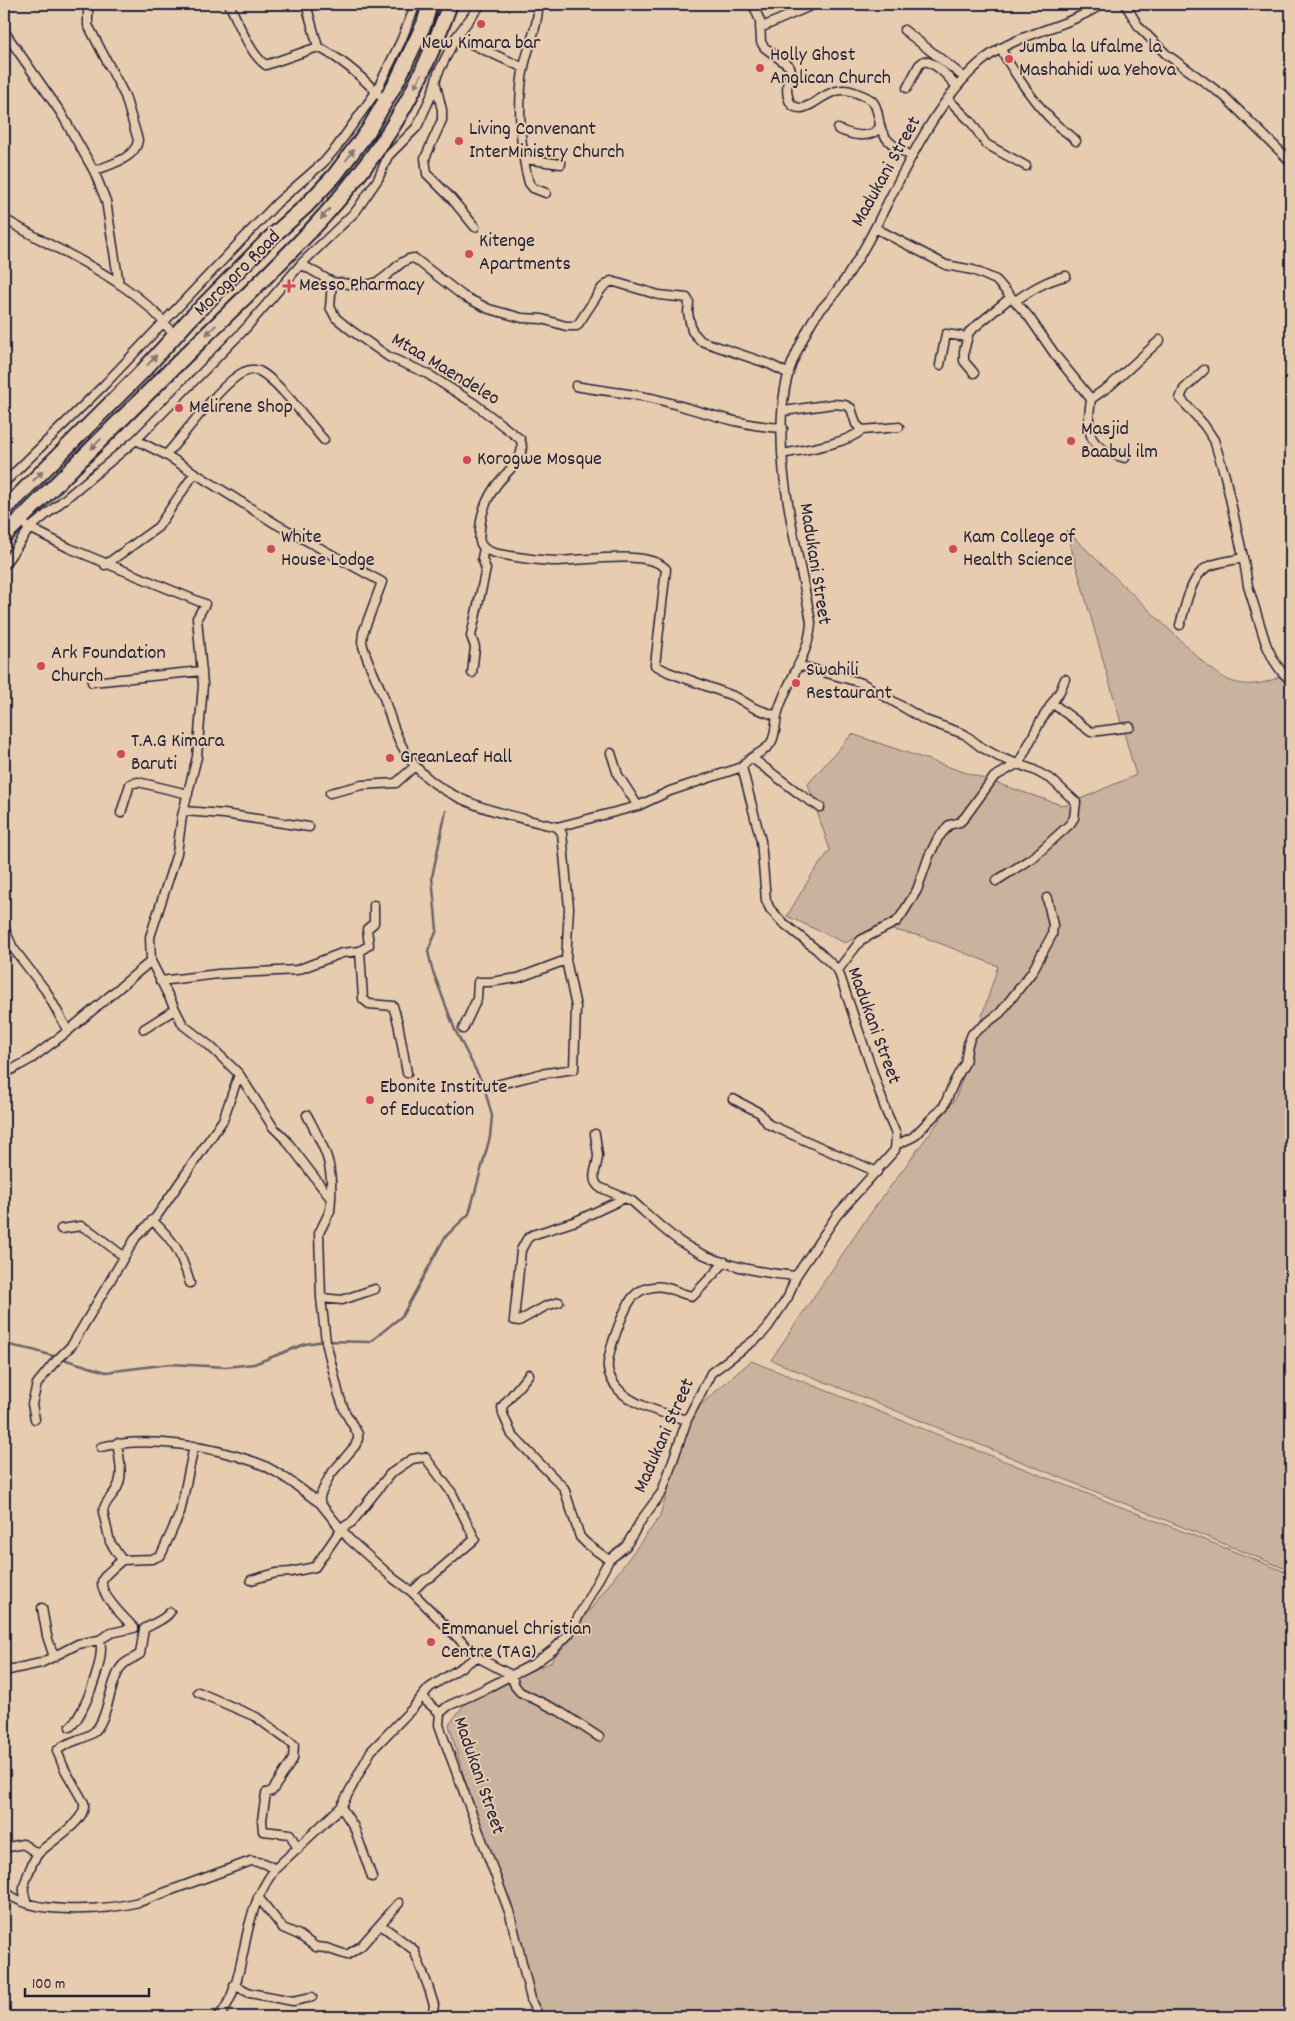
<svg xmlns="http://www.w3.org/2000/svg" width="1295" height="2021" viewBox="0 0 1295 2021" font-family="Dekko,sans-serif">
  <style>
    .green { fill: #cab39e; stroke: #766a6c }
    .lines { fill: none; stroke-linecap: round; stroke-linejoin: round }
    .stream { stroke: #6c6367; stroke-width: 2.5 }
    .street-casing { stroke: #22223b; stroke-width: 11 }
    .highway-casing { stroke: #22223b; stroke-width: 18 }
    .street { stroke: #e7ccaf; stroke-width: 8 }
    .highway { stroke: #e7ccaf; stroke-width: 14 }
    .oneway { fill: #847775 }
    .poi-dot { fill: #d1495b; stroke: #e7ccaf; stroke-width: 2 }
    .labels { text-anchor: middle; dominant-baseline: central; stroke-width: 4; stroke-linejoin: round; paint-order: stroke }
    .poi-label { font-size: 20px; fill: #22223b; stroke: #e7ccaf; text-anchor: start }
    .street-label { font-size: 20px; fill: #22223b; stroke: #e7ccaf }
  </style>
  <rect width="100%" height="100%" fill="#e7ccaf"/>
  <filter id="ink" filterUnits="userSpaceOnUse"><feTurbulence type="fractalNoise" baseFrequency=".02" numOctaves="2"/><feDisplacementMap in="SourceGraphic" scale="10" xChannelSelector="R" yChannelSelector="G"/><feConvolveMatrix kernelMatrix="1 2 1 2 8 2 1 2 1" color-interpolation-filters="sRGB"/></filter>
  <g filter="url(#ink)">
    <path class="green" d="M1066 530 1205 664C1212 669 1220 676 1228 680 1250 689 1273 683 1291 669V1571L771 1360 867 1218 956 1098 998 966 921 936 879 927 845 943 787 916 811 876 830 850 808 784 852 734 1064 806 1136 775Z
      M751 1361 1291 1574V2017H542L477 1821 449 1725 472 1694 550 1663 659 1518 692 1412Z"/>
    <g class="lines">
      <path class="stream" d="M4 1344 33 1350 106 1372 170 1364 226 1367 254 1364 305 1344 324 1341 370 1342 402 1316 445 1237 469 1214 490 1137 492 1116 484 1086 455 1030 432 969 428 951 437 930 432 877 446 811"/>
      <defs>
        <path id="street" d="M88 4V25L125 96 138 140C136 159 108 165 94 171
          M229 4C238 21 250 55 266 65L318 47C342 59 361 76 379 95
          M306 4 318 47
          M538 4C539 25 528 46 524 67 517 98 520 152 529 183L533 188 546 193
          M753 4 760 21 761 42 764 47 789 66 791 70C786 80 783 109 801 108 805 108 809 105 812 104 826 95 837 86 854 92 859 94 866 96 871 100 880 107 877 125 884 135 890 145 901 150 911 156
          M1125 4 1139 27 1166 54 1224 96 1291 162
          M760 28 815 4
          M904 30 965 78
          M4 31 61 113 94 171 106 201 119 284
          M456 37 524 68
          M1000 48C1016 76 1034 104 1058 126 1064 131 1071 135 1076 141
          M436 85 442 110V120L425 158 427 174 451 198 475 227
          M907 88 919 65 924 61C937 63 948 77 957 87
          M948 99 971 122 986 144 1026 166
          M838 129C851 135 870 140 880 127
          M525 159 561 164
          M4 219C24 230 44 242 65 252 104 273 149 298 174 336
          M875 228 946 265 973 270 996 280 1029 317 1056 356 1091 399C1086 435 1087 447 1125 458
          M301 264 332 282 330 307 336 318 352 331 389 357 426 373 475 404 520 439C529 457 504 473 495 487 486 500 481 514 480 529 480 534 478 540 481 544 485 552 497 554 505 555 522 558 540 561 558 561 582 561 649 549 666 569L655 665 668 672 736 697 754 708 777 716
          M332 282C347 283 366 288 379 281 391 275 400 259 414 258L463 296 489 309 522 318 542 319 566 326H577L602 288 611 281 659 295 687 298 689 302 688 313 692 331 701 341 769 364 789 374
          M1015 301C1031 290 1047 280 1066 276
          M940 365 946 334 967 337
          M1204 370 1184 389 1180 398 1204 425 1214 440 1225 476 1244 561 1248 586 1266 644 1273 659 1281 671 1291 681
          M974 373 964 361V351L969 332 1011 297
          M576 386C602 391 630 393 656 399 698 410 739 426 783 428
          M1091 399 1111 385 1160 340
          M784 411 833 404 845 405 851 408 856 424 862 430 899 427
          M136 440 166 455 276 524 382 582 363 633 362 642C366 660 376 678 383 695 389 712 393 730 402 746 430 802 502 813 557 827L562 833 569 908 566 960 576 1007 574 1069 540 1074 492 1086
          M782 454C802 450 847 444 862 430
          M166 455C183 436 223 381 244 372 248 370 254 369 259 371 278 380 309 423 324 440
          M4 483 104 385 277 203 324 162 336 148 376 92 401 41 416 4
          M21 519 26 526 69 548 205 604 197 618 203 685 197 757 182 816 177 853 150 937 151 961 183 1025 210 1046 239 1074 273 1127 286 1140 331 1199 330 1211 319 1233 321 1298 326 1342 339 1395 345 1412 358 1434V1439L355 1446 330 1475 320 1496V1503L349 1539 394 1579 412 1592 477 1657 511 1675 515 1686 520 1692 559 1711 599 1737
          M4 565 30 528 136 440 246 328 301 264 356 211 378 179 388 156 417 127 432 94 438 73 456 37 481 4
          M105 565 158 527 194 474
          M1180 625C1185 608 1189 584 1202 571 1211 562 1231 561 1243 558
          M798 665 862 683 925 720 964 734 981 747 999 757 1034 770 1052 780 1076 802 1074 818 1070 824 1035 856 996 881
          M472 673 475 647 471 636 486 569 482 558 484 548
          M92 682 202 671
          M1052 703 1091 732 1130 727
          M611 753 618 775 638 806
          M752 758 801 795 820 807
          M330 793 362 785 396 783 415 766
          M184 811 224 814 309 827
          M121 813 130 784 138 782 188 794
          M557 827 638 806 670 791 742 767
          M4 928 13 948 46 991 68 1031
          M360 951 363 999 369 1004 393 1006 398 1023 407 1073
          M838 970 861 940 896 922 901 916 917 890 929 856 938 838 949 825 960 822 965 817 994 777 1019 763 1040 722 1060 691 1065 679
          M160 981 218 974 297 970 342 953 360 951 369 945 367 929 374 923V905
          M144 1029 174 1010
          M463 1029 477 999 478 982H490L518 978 566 960
          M4 1074 31 1059 68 1031 151 961
          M733 1099 760 1113 768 1124 877 1172
          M307 1115C324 1148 333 1160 331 1199
          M595 1134C596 1141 597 1148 598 1155 598 1167 589 1178 599 1187L625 1198
          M896 1145 913 1137 944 1106 955 1080 965 1063 968 1044 972 1034 1000 1013 1032 972 1052 935 1053 925 1047 898
          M152 1220C176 1243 180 1251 190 1283
          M61 1229 81 1226 92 1232 123 1256
          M321 1298 342 1300 375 1289
          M559 1302 546 1306 519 1321 514 1320 521 1250 527 1239 532 1235 576 1221 625 1198 632 1201C648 1215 664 1231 682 1243 715 1264 758 1273 796 1276
          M529 1374 502 1407 503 1414 512 1435 564 1488 580 1537 587 1544 609 1560
          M35 1419 32 1404 37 1384 53 1364 72 1345 136 1237 156 1217 223 1120 239 1074
          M687 1420C665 1413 634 1407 618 1389 613 1383 609 1376 608 1369 606 1355 624 1308 633 1297 638 1291 646 1288 653 1287 667 1284 680 1295 693 1296L725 1262
          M117 1443C119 1457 124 1475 117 1488 113 1496 104 1502 103 1512L110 1542 122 1560 152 1559 161 1555 180 1513 194 1446
          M101 1447C147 1436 211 1446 255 1462 278 1470 300 1489 320 1503
          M251 1580 276 1573 291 1572 315 1567 342 1528 352 1522 390 1474 412 1459 425 1457 452 1493 475 1539 431 1577 424 1580 412 1592
          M42 1608 47 1636 54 1657
          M99 1640 111 1633 134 1628C126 1619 96 1592 103 1579 106 1573 117 1565 122 1560
          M4 1671 41 1663 78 1644 99 1640C108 1653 83 1718 70 1727
          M198 1692 256 1717 294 1745 293 1759 272 1791 266 1793 262 1820 263 1831 290 1834 298 1849
          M423 1695 427 1702 440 1713
          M341 1807 354 1827 372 1877
          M4 1848 23 1844 38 1854
          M4 1890C29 1917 107 1910 139 1902L251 1861 264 1863 275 1869
          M258 1897 283 1928 299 1935 316 1947 326 1948 347 1955 361 1946 399 1903
          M27 1903C22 1889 23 1888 28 1874 31 1867 33 1859 39 1853 50 1841 87 1822 84 1803L64 1768 57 1751C67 1740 84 1741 95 1731 108 1718 110 1682 121 1667 125 1661 135 1658 140 1654L144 1629C152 1624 166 1619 170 1612
          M381 1925 414 1950 428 1986 434 2005 432 2017
          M234 1985 250 1993 293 2001 312 1997
          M218 2017C239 1996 242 1950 250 1922 255 1902 263 1885 275 1869L341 1807 371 1751 412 1709 429 1688 477 1657
          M539 2017 532 2003 510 1914 448 1750 439 1725 440 1713 448 1706 483 1690 535 1663 554 1649 569 1634 609 1560 626 1546 642 1519 662 1492 687 1420 711 1373 761 1335 768 1327 788 1297 796 1276 837 1215 895 1150 896 1134 886 1111 838 970 817 950 782 922 770 909 766 900 761 841 742 767C749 755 764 754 771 743 776 734 775 726 777 716 784 684 810 656 811 622 798 548 768 449 788 375 793 357 803 339 811 323 817 312 828 303 835 293 852 271 866 246 878 222 904 170 940 93 986 58 1020 32 1067 28 1102 4"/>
        <path id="highway" d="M4 510 142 372 189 320 267 241 306 206 335 175 368 131 397 81 424 24 430 4
          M4 536C69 471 135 406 200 341 273 269 353 198 404 107 423 74 437 39 450 4"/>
      </defs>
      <use href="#street" class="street-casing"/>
      <use href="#highway" class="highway-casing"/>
      <use href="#street" class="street"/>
      <use href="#highway" class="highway"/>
    </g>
    <defs><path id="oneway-solid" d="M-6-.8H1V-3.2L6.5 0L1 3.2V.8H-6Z" transform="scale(1.25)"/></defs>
    <g class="oneway">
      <use href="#oneway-solid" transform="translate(418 81) rotate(117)"/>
      <use href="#oneway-solid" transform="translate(350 155) rotate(-53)"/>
      <use href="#oneway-solid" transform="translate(325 214) rotate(131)"/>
      <use href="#oneway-solid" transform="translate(211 330) rotate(135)"/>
      <use href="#oneway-solid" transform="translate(152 360) rotate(-48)"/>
      <use href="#oneway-solid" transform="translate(96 444) rotate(135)"/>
      <use href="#oneway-solid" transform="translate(38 476) rotate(-45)"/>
    </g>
  </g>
  <g class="poi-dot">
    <circle cx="481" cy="24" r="5"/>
    <circle cx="1009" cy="59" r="5"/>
    <circle cx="760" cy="68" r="5"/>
    <circle cx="459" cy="141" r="5"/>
    <circle cx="469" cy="254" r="5"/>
    <path d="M286.5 278.5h5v5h5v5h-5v5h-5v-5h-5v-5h5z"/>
    <circle cx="179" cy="408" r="5"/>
    <circle cx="1071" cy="441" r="5"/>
    <circle cx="467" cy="460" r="5"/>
    <circle cx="271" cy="549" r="5"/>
    <circle cx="953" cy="549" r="5"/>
    <circle cx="41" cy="666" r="5"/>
    <circle cx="796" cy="683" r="5"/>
    <circle cx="121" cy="754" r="5"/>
    <circle cx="390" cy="758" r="5"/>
    <circle cx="370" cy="1100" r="5"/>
    <circle cx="431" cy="1642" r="5"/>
  </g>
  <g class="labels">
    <g class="poi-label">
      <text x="481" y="44" text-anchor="middle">New Kimara bar</text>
      <text x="1019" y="48">Jumba la Ufalme la<tspan x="1019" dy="23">Mashahidi wa Yehova</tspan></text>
      <text x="770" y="56">Holly Ghost<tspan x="770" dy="23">Anglican Church</tspan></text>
      <text x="469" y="130">Living Convenant<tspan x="469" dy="23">InterMinistry Church</tspan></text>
      <text x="479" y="242">Kitenge<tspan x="479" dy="23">Apartments</tspan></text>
      <text x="299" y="286">Messo Pharmacy</text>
      <text x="189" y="408">Melirene Shop</text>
      <text x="1081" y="430">Masjid<tspan x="1081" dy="23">Baabul ilm</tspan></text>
      <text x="477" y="460">Korogwe Mosque</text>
      <text x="281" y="538">White<tspan x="281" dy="23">House Lodge</tspan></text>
      <text x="963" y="538">Kam College of<tspan x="963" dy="23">Health Science</tspan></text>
      <text x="51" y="654">Ark Foundation<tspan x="51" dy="23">Church</tspan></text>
      <text x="806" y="671">Swahili<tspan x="806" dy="23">Restaurant</tspan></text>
      <text x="131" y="742">T.A.G Kimara<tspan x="131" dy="23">Baruti</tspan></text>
      <text x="400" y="758">GreanLeaf Hall</text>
      <text x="380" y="1088">Ebonite Institute<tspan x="380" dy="23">of Education</tspan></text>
      <text x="441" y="1630">Emmanuel Christian<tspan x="441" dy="23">Centre (TAG)</tspan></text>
    </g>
    <g class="street-label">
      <text transform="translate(887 172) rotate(-61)">Madukani Street</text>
      <text transform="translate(238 274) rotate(-45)">Morogoro Road</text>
      <text transform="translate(445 370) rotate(31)">Mtaa Maendeleo</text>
      <text transform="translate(814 564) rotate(81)">Madukani Street</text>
      <text transform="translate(873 1026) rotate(70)">Madukani Street</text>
      <text transform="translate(665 1436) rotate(-66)">Madukani Street</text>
      <text transform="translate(478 1776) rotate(71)">Madukani Street</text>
    </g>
  </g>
  <rect width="1295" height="2021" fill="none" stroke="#e7ccaf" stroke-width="20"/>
  <rect x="10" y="10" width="1275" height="2001" fill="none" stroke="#22223b" stroke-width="2" filter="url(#ink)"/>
  <path d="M25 1988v8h124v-8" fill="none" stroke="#22223b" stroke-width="2.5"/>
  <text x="32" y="1988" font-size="15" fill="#22223b" stroke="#e7ccaf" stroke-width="4" paint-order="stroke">100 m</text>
</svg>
